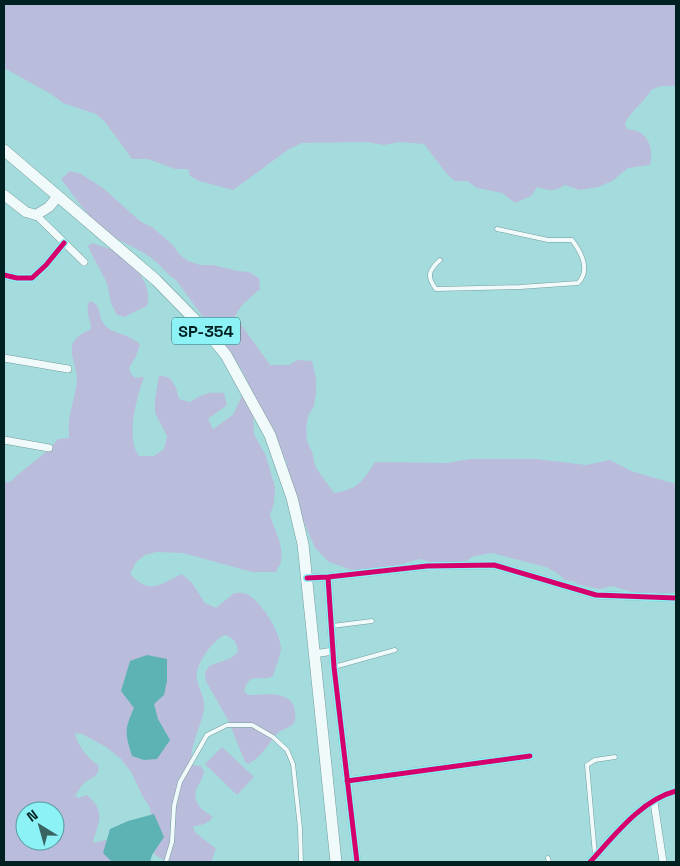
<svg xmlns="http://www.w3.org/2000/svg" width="680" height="866" viewBox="0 0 680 866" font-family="'Space Grotesk',sans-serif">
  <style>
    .green { fill: #babcdb; fill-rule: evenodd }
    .water { fill: #5db3b4 }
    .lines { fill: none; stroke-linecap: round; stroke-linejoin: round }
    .lane-casing { stroke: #749c9d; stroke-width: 5 }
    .street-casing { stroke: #749c9d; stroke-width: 8 }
    .secondary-casing { stroke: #749c9d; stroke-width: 11 }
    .primary-casing { stroke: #749c9d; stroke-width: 12 }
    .lane { stroke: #f1fafa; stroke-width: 4 }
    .street { stroke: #f1fafa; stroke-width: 7 }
    .secondary { stroke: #f1fafa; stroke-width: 10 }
    .primary { stroke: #f1fafa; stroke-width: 11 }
    .cycleway-casing { stroke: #8cf2f5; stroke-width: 8 }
    .cycleway { stroke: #d6006c; stroke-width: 5 }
    .labels { text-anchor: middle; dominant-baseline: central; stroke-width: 4.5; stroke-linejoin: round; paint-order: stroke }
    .shield { fill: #8cf2f5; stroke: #2a6061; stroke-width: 1 }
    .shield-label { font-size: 16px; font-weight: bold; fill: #002122 }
  </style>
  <rect width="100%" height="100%" fill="#a4dcdd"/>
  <path class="green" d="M4 4H676V86H661L651 90C644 103 630 111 625 124L627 129C631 130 636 130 639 132 651 138 653 154 650 165L628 168 612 181 598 187 580 190 565 185C553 193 549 190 537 187L531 196 515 203 502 193 477 188 467 181H455L446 173 424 144 399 142 384 145 367 142 302 143 289 149 233 190 199 181 190 176 188 169H175L148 159H132L105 122 96 114 63 103 51 94 4 68Z
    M70 171 81 174 103 188 141 222 152 227 172 244 179 254 188 261 200 265H213L238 271 249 272 259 278 260 289 242 305 235 316 270 365H289L297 360 312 361 316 379V393L314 406 308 416 306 429 307 441 312 452 316 468 334 493C357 490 363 481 375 462L447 463 470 459H536L586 465 610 460 631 471 676 484V592L653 595 638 594 613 586 600 589 580 585 573 581 565 580 557 573 546 567 492 553 474 556 461 564 433 568 428 561 419 559 383 570 361 573 329 562 315 548 301 515 286 469 287 463 242 370 176 280C165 273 160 264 150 257 137 248 122 243 110 234 90 220 76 199 61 179Z
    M92 243C101 246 111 248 119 253 135 264 153 286 147 306L124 317 117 315 111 303 107 283 90 251 88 246Z
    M90 301C101 303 98 316 104 324 109 332 121 333 129 337 133 339 136 341 140 344L136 356 129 368 131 374 135 378 144 377C137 397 125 437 139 456H154L164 449 167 436 155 413V400L159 375 170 378 176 388 179 399 190 402C202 394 210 391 224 393L227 405 208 419 213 429 233 415 243 394 253 411 254 434 266 456 275 487 274 503 270 515C274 529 284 545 281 561 281 564 277 568 276 572H252L183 553 156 552 145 555 136 562 130 574C151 596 159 584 182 574L192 583 205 603 216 608 234 593C237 593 243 592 246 594 261 600 281 633 281 649 280 658 275 668 273 676 259 683 250 670 244 691L248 695C265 695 294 689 295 713 295 716 296 718 295 721 293 728 282 728 277 734 268 744 261 758 248 764L245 762 228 720 206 681 205 673 209 666 231 658 238 652C237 643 234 638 225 635 213 640 201 658 197 671 194 682 205 694 204 708 202 727 188 747 192 765L201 766 204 772C203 778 200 782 197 787 191 802 202 810 213 817 209 823 200 826 194 826L193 828 196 833 216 849 211 862H164L162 859 155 855 152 849 154 832 150 808 141 793 131 772 121 759 106 747 82 734 75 733C77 745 88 759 98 765 101 777 90 777 83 784 80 787 78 792 75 796L79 798 87 795C105 811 100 820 93 841L95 843 109 839 116 862H4V482H10C26 466 45 456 58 439L69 438C69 431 68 422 70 415 72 402 77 390 77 377 76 366 69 353 73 343 76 336 85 332 91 329 91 319 84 310 90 301ZM25 811H55V841H25Z
    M222 747 254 777 237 795 205 764Z"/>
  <path class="water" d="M147 655 167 659V681L164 695 154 704 158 719 170 740 157 759 144 760 132 756C125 733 124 730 134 708L121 691 130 661Z
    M154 814 164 837 152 855 150 862H112L103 853 110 829 128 821Z"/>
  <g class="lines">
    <defs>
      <path id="lane" d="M440 260C429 270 426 276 436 289L520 287 578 283C591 270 581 252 572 240H548L497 229
        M332 626 372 621
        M334 667 395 650
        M595 855 587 765 595 760 615 757
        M548 858 549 862
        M166 862 172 842 174 806 180 782 207 735 227 725H252L273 737 287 750 293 764 300 828 301 862"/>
      <path id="street" d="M36 215 84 262
        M4 275 17 278H32L46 265 64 243
        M4 358 68 369
        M4 440 49 448
        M328 577 334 667 357 862
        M307 578 328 577 427 566 494 565 596 595 676 598
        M314 654 333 651
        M347 781 530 756
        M654 802 663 862
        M590 862C614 836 641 800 676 791"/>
      <path id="secondary" d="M4 195 26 212 36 215 49 207 58 196"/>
      <path id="primary" d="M4 150 156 280 208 333 226 355 270 435 292 498 303 544 336 862"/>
    </defs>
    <use href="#lane" class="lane-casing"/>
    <use href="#street" class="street-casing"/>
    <use href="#secondary" class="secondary-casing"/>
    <use href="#primary" class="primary-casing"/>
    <use href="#lane" class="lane"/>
    <use href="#street" class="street"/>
    <use href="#secondary" class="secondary"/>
    <use href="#primary" class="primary"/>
    <defs>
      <path id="cycleway" d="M4 275 17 278H32L46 265 64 243
        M328 577 334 667 357 862
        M307 578 328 577 427 566 494 565 596 595 676 598
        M347 781 530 756
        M590 862C614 836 641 800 676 791"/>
    </defs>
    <use href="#cycleway" class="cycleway-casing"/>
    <use href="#cycleway" class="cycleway"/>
  </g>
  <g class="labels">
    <rect class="shield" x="172" y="317.5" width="68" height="27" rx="4"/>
    <g class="shield-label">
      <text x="206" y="331">SP-354</text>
    </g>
  </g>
  <rect width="680" height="866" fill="none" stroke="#002122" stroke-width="10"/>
  <g transform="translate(40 826) rotate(323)"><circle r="24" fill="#8cf2f5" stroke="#549ea1"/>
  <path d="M0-4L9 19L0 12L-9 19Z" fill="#396263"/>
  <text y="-8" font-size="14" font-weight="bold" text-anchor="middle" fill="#002122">N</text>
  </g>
</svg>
